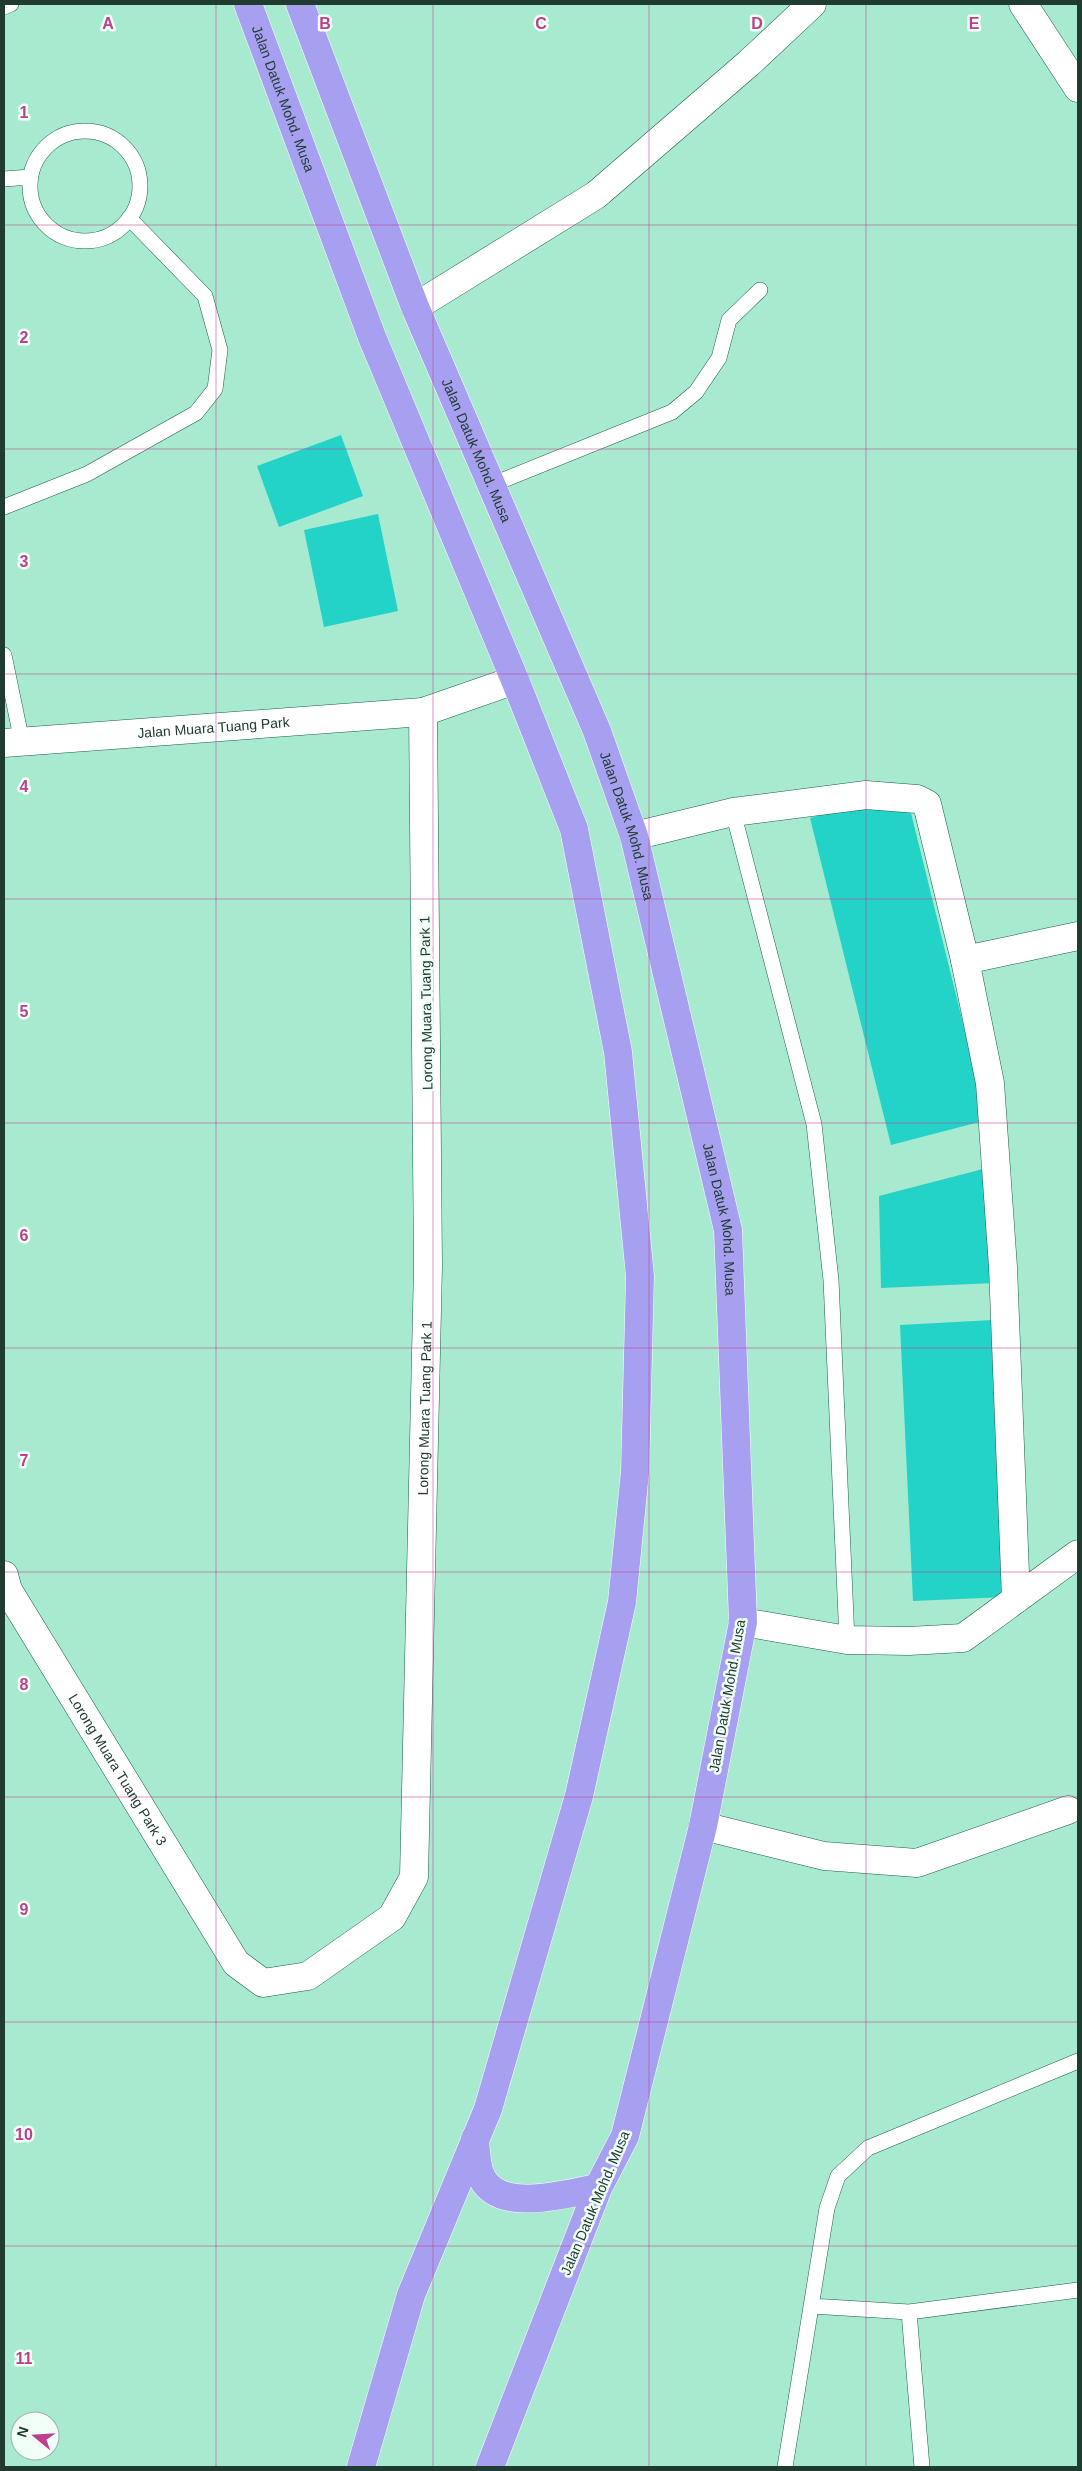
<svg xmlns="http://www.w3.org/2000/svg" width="1082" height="2471" viewBox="0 0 1082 2471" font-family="Helvetica,sans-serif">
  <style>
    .building { fill: #23d3c7 }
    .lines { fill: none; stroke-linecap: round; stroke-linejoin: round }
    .lane-casing { stroke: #1a5f49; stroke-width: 16 }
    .street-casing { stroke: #1a5f49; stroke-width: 29 }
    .highway-casing { stroke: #fff; stroke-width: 29 }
    .lane { stroke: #fff; stroke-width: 15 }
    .street { stroke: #fff; stroke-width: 28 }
    .highway { stroke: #a7a0f1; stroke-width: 28 }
    .grid { fill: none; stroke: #be408c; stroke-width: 1; stroke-opacity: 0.55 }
    .labels { text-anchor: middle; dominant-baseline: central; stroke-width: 5; stroke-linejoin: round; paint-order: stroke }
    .street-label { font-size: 14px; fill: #203c31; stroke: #f1fef8 }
    .grid-label { font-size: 16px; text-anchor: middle; font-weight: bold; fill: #be408c; stroke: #f1fef8; stroke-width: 5; stroke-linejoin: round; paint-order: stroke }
  </style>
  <rect width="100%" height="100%" fill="#a7eacf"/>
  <path class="building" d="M341 435 363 496 279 527 257 466Z
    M378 514 398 611 324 627 304 530Z
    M860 805 911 813 987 1120 891 1145 810 818Z
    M983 1169 995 1283 881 1288 879 1196Z
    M993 1320 1006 1597 913 1601 900 1325Z"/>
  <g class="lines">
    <defs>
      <path id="lane" d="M4 7 11 4
        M30 186a55 55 0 1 1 110 0a55 55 0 1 1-110 0Z
        M4 179 30 177
        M491 485 672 412 696 392 719 358 729 320 760 290
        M4 507 87 474 196 413 215 389 220 350 205 296 129 218
        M4 655 22 742
        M733 812 814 1124 831 1280 847 1640
        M811 2306 909 2312 1078 2290
        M909 2312 922 2467
        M785 2467 827 2208 838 2176 868 2148 1078 2061"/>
      <g id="street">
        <path d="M1023 4 1078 88"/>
        <path d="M415 307 596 195 749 63 812 4"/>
        <path id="s1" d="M4 743 423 712 515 680"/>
        <path d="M634 836 733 812 866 795 917 799 927 804 965 960 1078 936"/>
        <path d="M965 960 990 1083 1003 1267 1016 1599"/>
        <path id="s2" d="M4 1575 8 1590 236 1963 263 1983 308 1976 392 1917 414 1877 428 1266 423 712"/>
        <path d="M743 1622 847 1640 909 1641 963 1638 1078 1554"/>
        <path d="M703 1826 824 1856 917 1863 1068 1810"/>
      </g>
      <g id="highway">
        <path id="s3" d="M248 4 372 337 515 680 574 829 618 1052 640 1276 635 1472 622 1602 579 1796 488 2109 411 2295 361 2467"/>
        <path id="s4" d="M300 4 415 307 597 731 634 836 728 1230 743 1622 703 1826 625 2136 598 2188 490 2467"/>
        <path d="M475 2139C476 2151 476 2167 482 2178 501 2214 566 2193 598 2188"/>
      </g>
    </defs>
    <use href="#lane" class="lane-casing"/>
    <use href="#street" class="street-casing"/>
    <use href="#highway" class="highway-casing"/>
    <use href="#lane" class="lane"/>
    <use href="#street" class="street"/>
    <use href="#highway" class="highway"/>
  </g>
  <path class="grid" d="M216 4V2467M433 4V2467M649 4V2467M866 4V2467M4 225H1078M4 449H1078M4 674H1078M4 899H1078M4 1123H1078M4 1348H1078M4 1572H1078M4 1797H1078M4 2022H1078M4 2246H1078"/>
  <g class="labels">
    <g class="street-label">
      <text stroke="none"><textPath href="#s3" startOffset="101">Jalan Datuk Mohd. Musa</textPath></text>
      <text stroke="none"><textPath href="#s4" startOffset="480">Jalan Datuk Mohd. Musa</textPath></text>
      <text stroke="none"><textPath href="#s1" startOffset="210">Jalan Muara Tuang Park</textPath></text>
      <text stroke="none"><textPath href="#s4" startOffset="885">Jalan Datuk Mohd. Musa</textPath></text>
      <text transform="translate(426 1003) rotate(-91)">Lorong Muara Tuang Park 1</text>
      <text stroke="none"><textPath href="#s4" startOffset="1290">Jalan Datuk Mohd. Musa</textPath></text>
      <text stroke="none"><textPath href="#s2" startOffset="1149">Lorong Muara Tuang Park 1</textPath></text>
      <text transform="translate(727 1696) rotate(-80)">Jalan Datuk Mohd. Musa</text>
      <text stroke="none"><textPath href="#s2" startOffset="226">Lorong Muara Tuang Park 3</textPath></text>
      <text transform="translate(595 2203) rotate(-67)">Jalan Datuk Mohd. Musa</text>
    </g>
  </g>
  <g class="grid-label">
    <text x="108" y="29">A</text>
    <text x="325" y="29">B</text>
    <text x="541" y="29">C</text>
    <text x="757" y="29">D</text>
    <text x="974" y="29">E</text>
    <text x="24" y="118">1</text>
    <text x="24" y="343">2</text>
    <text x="24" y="567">3</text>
    <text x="24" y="792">4</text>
    <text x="24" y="1017">5</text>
    <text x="24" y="1241">6</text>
    <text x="24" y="1466">7</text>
    <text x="24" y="1690">8</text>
    <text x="24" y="1915">9</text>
    <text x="24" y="2140">10</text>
    <text x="24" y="2364">11</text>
  </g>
  <rect width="1082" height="2471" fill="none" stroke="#203c31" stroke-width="10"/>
  <g transform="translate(35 2436) rotate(288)"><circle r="24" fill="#f1fef8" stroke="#9db0a8"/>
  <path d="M0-4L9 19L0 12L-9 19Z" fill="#be408c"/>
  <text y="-8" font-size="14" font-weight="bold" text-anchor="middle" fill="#203c31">N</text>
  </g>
</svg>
